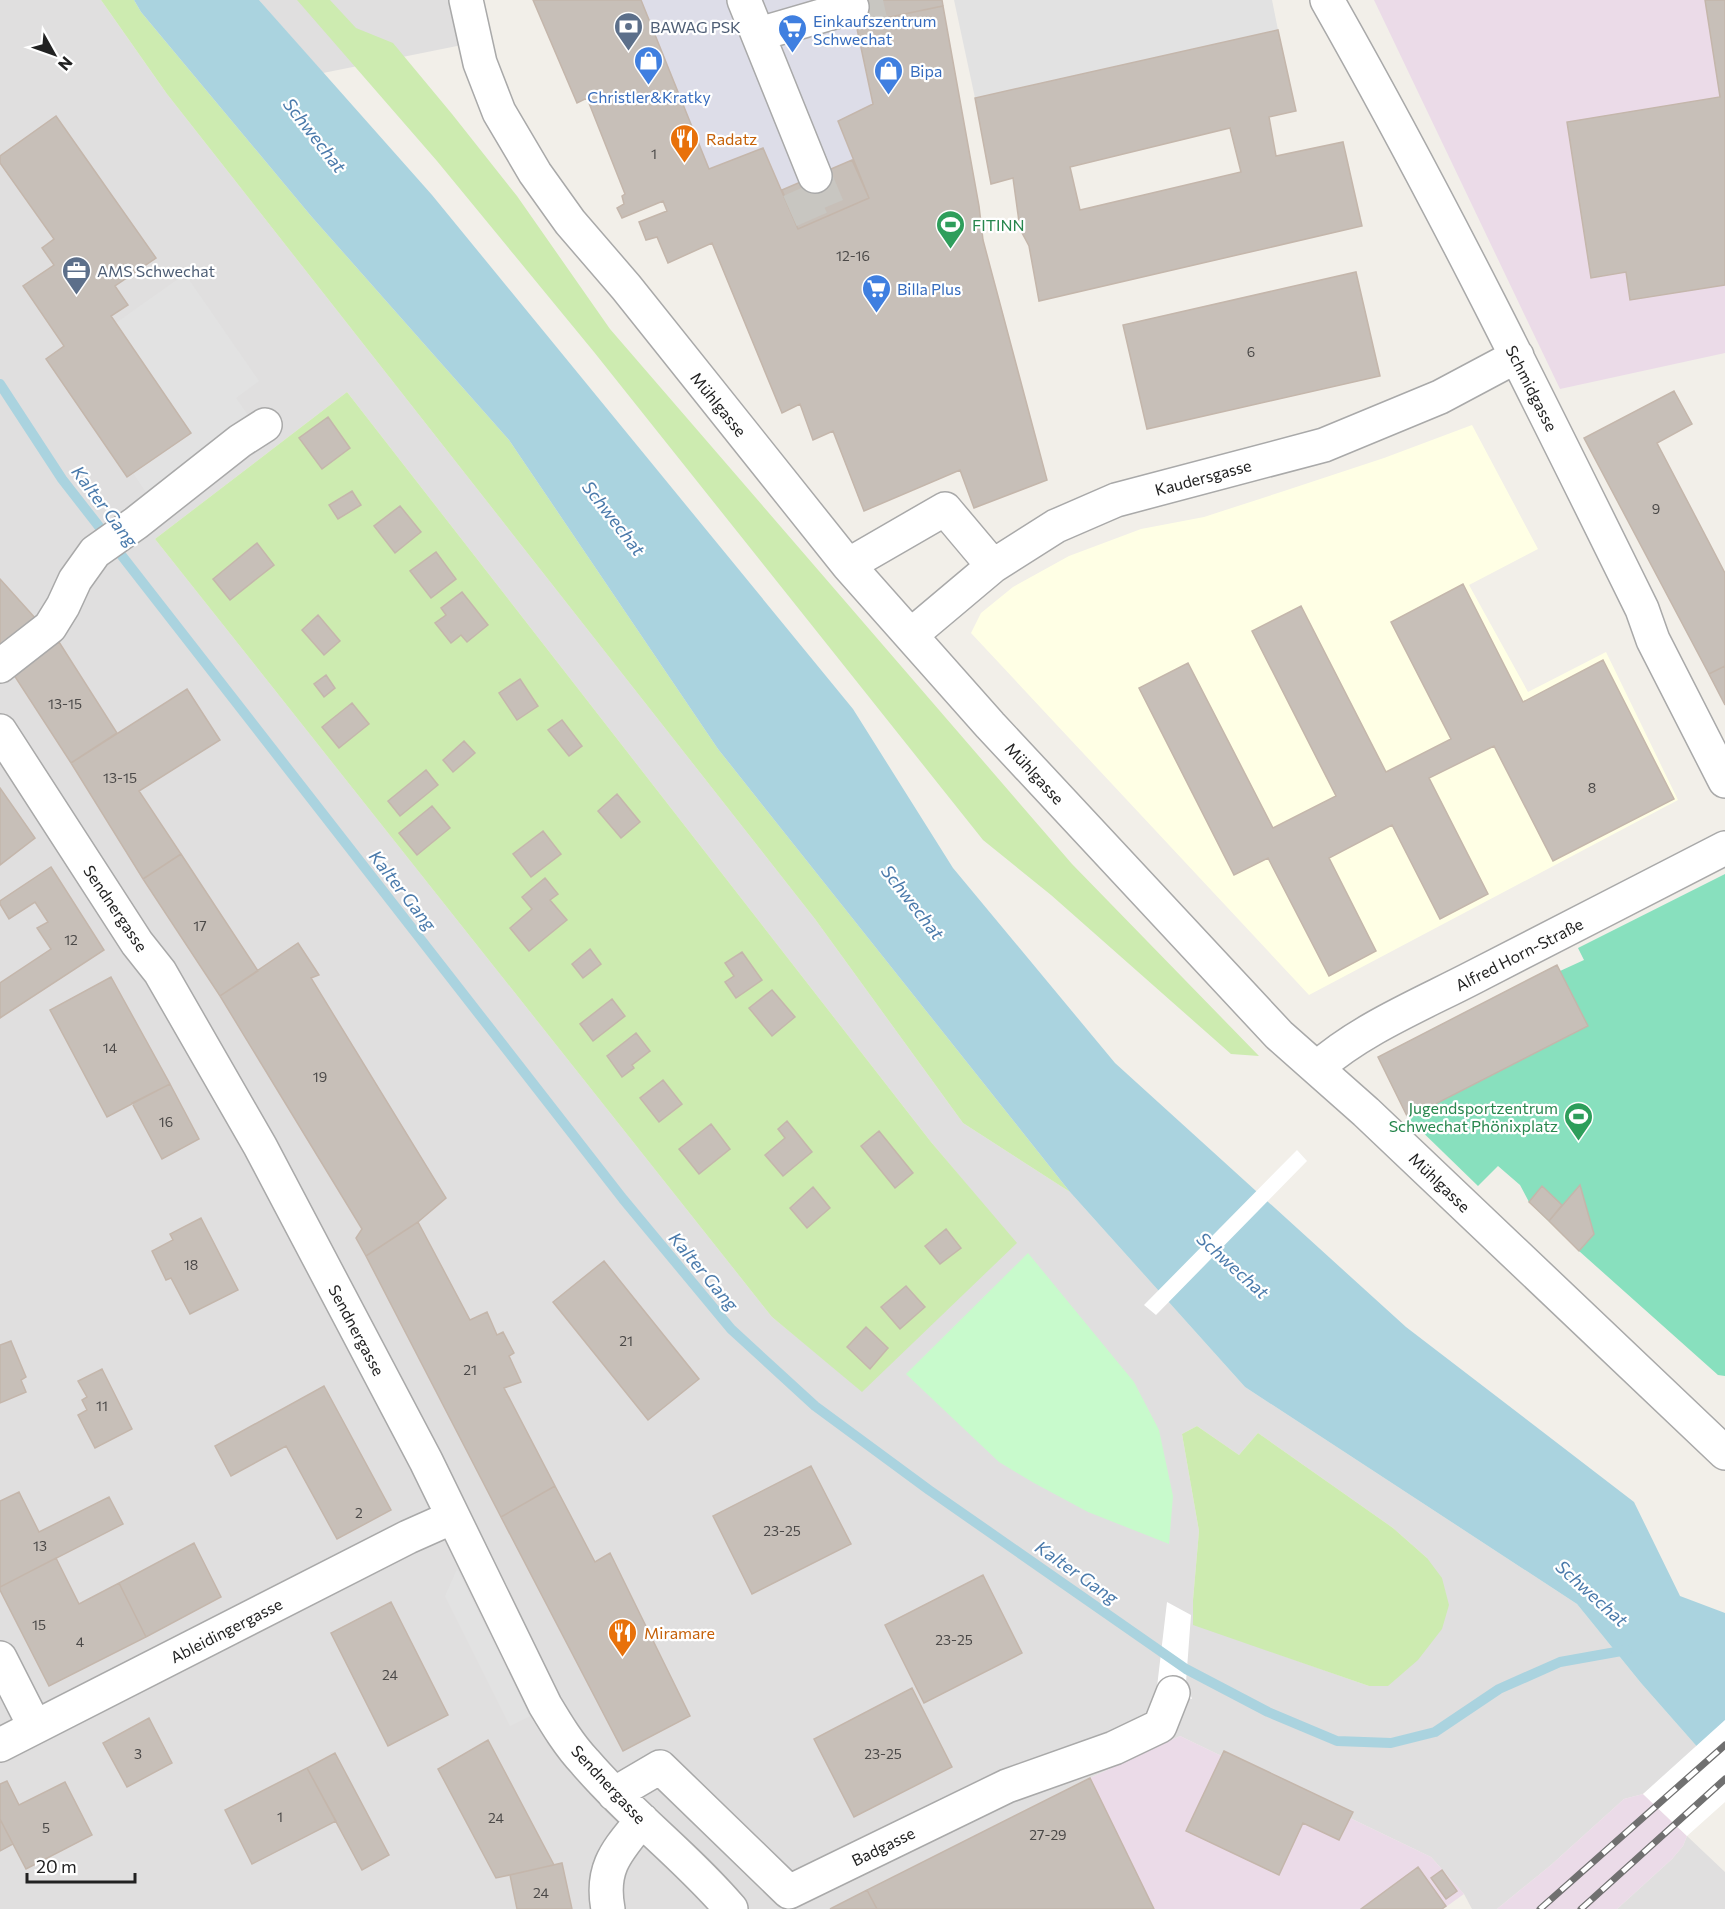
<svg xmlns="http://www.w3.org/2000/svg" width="1725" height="1909" viewBox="0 0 1725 1909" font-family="Commissioner,sans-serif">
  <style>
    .residential { fill: #e0dfdf; fill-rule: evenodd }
    .industrial { fill: #ebdbe8 }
    .education { fill: #ffffe5 }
    .grass { fill: #cdebb0 }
    .park { fill: #c8facc }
    .pitch { fill: #88e0be }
    .parking { fill: #e2e2e2 }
    .plaza { fill: #dddde8 }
    .water { fill: #aad3df }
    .pier { fill: #fff }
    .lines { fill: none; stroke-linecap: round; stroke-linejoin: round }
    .stream { stroke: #aad3df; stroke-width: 10 }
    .building { fill: #c7bfb8; stroke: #c4b6ab; stroke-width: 1.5; fill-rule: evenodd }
    .minor-tunnel { stroke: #c8c6c1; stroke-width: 33; stroke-dasharray: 33 16; stroke-linecap: butt }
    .minor-casing { stroke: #a9a9a9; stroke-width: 36 }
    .minor { stroke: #fff; stroke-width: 33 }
    .rail-casing { stroke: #707070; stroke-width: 7 }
    .rail { stroke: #fff; stroke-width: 4.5; stroke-dasharray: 14; stroke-linecap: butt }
    .labels { text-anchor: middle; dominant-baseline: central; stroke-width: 4.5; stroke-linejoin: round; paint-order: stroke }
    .number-label { font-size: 14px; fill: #4b4948 }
    .shop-label { font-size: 16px; fill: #366cbe; stroke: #fff; text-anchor: start }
    .service-label { font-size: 16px; fill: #4e5e75; stroke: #fff; text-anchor: start }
    .food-label { font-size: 16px; fill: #c56008; stroke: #fff; text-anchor: start }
    .leisure-label { font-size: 16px; fill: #27864d; stroke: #fff; text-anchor: start }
    .street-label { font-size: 16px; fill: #222; stroke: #fff }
    .water-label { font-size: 18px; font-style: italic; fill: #4a7aab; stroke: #fff }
  </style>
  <rect width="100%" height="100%" fill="#f2efe9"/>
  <path class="residential" d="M0 0H101L167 94 815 919 963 1123 1070 1192 1245 1387 1577 1604 1641 1683 1700 1750 1643 1794 1624 1799 1551 1865 1497 1909H1472L1464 1894 1431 1857 1180 1736 1090 1778 831 1909H0ZM347 392 931 1142 1016 1243 862 1391 772 1317 155 539ZM1197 1426 1239 1455 1258 1433 1393 1528 1427 1558 1388 1686H1369L1193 1624V1600L1199 1531 1182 1434Z
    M259 0H452L462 45 323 73Z
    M1687 1836 1725 1872V1909H1617L1672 1859 1683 1846Z"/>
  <path class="industrial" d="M1374 0H1725V353L1560 389Z
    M1180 1736 1431 1857 1464 1894 1443 1909H831L1090 1778Z
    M1643 1794 1687 1836 1683 1846 1672 1859 1617 1909H1497L1551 1865 1624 1799Z"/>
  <path class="education" d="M1472 425 1538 549 1469 585 1528 692 1606 652 1678 800 1309 995 971 633 981 613 1013 587 1069 556 1141 529 1204 517 1284 491 1384 458Z"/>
  <path class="grass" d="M101 0H134L141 12 311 216 509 440 718 749 1070 1192 963 1123 815 919 167 94Z
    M297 0H330L356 28 393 43 452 114 517 196 610 329 1072 864 1259 1056 1231 1054 1051 895 983 840 594 352 437 161Z
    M347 392 931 1142 1017 1243 862 1392 772 1317 155 539Z
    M1197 1426 1239 1455 1258 1433 1393 1528 1427 1558 1442 1578 1449 1605 1442 1629 1418 1660 1388 1686H1369L1193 1625V1600L1199 1531 1182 1434Z"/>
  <path class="park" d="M1028 1253 1134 1382 1159 1430 1173 1496 1169 1544 1088 1512 1034 1483 999 1462 906 1374Z"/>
  <path class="pitch" d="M1725 874V1376L1718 1375 1579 1251 1529 1202 1520 1185 1498 1166 1478 1186 1408 1118 1378 1057 1557 965 1560 971 1584 960 1578 948Z"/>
  <path class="parking" d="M954 0H1272L1278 30 975 98Z
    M185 274 259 381 236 398 252 421 147 494 133 473 191 433 116 323Z
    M457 1569 530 1716 510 1726 445 1596Z"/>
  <path class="plaza" d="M641 0H942L943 6 856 24 873 104 838 122 869 198 798 229 763 148 709 169Z"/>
  <path class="water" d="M134 0H259L432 195 853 709 953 868 1115 1063 1406 1327 1634 1502 1680 1596 1725 1613V1773L1700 1750 1641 1683 1577 1604 1245 1387 1070 1192 718 749 509 440 311 216 141 12Z"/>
  <path class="pier" d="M1297 1150 1307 1161 1156 1315 1144 1305Z
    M1167 1602 1191 1615 1186 1682 1192 1699 1157 1687Z
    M1725 1720V1802L1687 1836 1643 1794Z"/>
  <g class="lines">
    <path class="stream" d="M0 384 62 479 623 1199 731 1329 815 1406 929 1490 1186 1669 1268 1712 1337 1741 1391 1743 1435 1732 1499 1689 1560 1662 1627 1650"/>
  </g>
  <path class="building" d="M533 0H641L709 169 763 148 798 229 869 198 838 121 873 104 856 24 943 6 979 206 983 240 1047 480 974 508 960 470 864 511 833 431 813 440 800 404 782 413 712 243 668 263 657 237 646 240 639 222 667 211 663 201 622 218 617 208 624 204 622 196 625 194 587 98 577 103Z
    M851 0H942L943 6 856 24Z
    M1705 0H1725V285L1630 300 1626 272 1591 278 1567 122 1720 97Z
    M1278 30 1296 111 1269 117 1276 156 1343 142 1362 226 1039 301 1029 246 1020 229 1013 178 991 184 975 98ZM1230 128 1241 172 1080 210 1070 167Z
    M56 116 156 258 115 286 128 305 111 316 191 433 127 477 46 359 64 346 23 286 54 265 42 248 54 239 0 163V156Z
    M852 160 869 198 798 229 782 190Z
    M1356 272 1380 376 1147 429 1123 325Z
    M1674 391 1692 424 1657 443 1725 573V666L1709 674 1584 438Z
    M328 417 350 448 322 469 299 438Z
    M352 491 361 505 338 519 329 505Z
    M400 506 421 532 395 553 374 526Z
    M257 543 274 565 230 600 213 579Z
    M436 552 456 579 431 598 410 571Z
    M0 579 36 619 0 651Z
    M1463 584 1523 702 1603 660 1674 799 1553 861 1494 746 1429 778 1488 894 1440 919 1392 825 1329 858 1376 951 1329 976 1268 858 1234 875 1139 688 1188 663 1273 828 1336 796 1252 631 1301 606 1386 772 1451 739 1391 622Z
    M462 592 488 625 467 642 461 635 451 643 435 623 446 615 441 608Z
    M318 615 340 641 324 655 302 630Z
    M59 642 117 733 71 763 12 672Z
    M1725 666V705L1709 674Z
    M326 675 335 688 324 697 314 684Z
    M520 679 538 706 517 720 499 693Z
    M187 689 220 740 139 791 181 854 143 879 71 763Z
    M352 703 369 724 339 748 322 727Z
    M562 720 582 746 569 756 548 730Z
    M464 741 475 753 453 772 443 760Z
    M426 770 438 785 400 816 388 801Z
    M0 788 35 838 0 865Z
    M617 794 640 822 621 838 598 811Z
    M432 806 450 828 417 855 399 833Z
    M543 831 561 854 531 877 513 854Z
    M181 854 258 971 220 996 143 879Z
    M51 867 104 950 0 1018V983L51 949 37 928 48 922 35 902 9 919 0 904V901Z
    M545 878 558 894 550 900 567 920 529 951 510 928 532 909 522 897Z
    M298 943 319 975 311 978 446 1198 418 1222 366 1256 356 1238 362 1229 220 996Z
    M590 949 601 964 583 978 572 964Z
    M742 952 762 980 736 998 725 982 734 976 725 963Z
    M1557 965 1588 1026 1408 1118 1378 1057Z
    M111 977 170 1084 107 1117 50 1010Z
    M772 990 795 1017 772 1036 749 1008Z
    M612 999 625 1016 593 1041 580 1024Z
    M636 1033 650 1051 632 1065 634 1068 622 1077 607 1056Z
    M663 1080 682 1104 659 1122 640 1098Z
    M170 1084 199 1139 162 1159 132 1103Z
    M787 1121 812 1152 783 1176 765 1155 785 1138 778 1129Z
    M711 1124 730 1149 699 1174 679 1149Z
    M879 1131 913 1173 895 1188 861 1146Z
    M1580 1185 1594 1234 1579 1251 1549 1221Z
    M1542 1186 1562 1205 1549 1221 1529 1202Z
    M813 1187 830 1208 807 1228 790 1208Z
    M201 1218 238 1290 190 1314 171 1278 166 1280 152 1251 173 1240 170 1234Z
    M418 1222 470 1320 487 1312 497 1335 503 1332 514 1353 509 1356 521 1382 504 1388 555 1486 501 1517 366 1256Z
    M946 1229 961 1248 940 1264 925 1246Z
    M604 1261 699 1379 648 1420 553 1302Z
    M906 1286 925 1307 900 1329 881 1307Z
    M866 1327 888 1348 870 1369 847 1347Z
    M11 1341 26 1377 21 1380 26 1392 0 1403V1345Z
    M102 1369 132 1429 95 1448 78 1415 87 1410 82 1400 87 1397 78 1381Z
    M324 1386 391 1510 337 1539 286 1446 231 1476 215 1446Z
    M811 1466 851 1544 752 1594 713 1516Z
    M555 1486 595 1562 610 1553 690 1716 623 1751 501 1517Z
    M19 1492 39 1532 109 1497 123 1524 0 1587V1501Z
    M194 1543 221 1597 146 1637 119 1583Z
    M56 1558 79 1604 119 1583 146 1637 49 1686 0 1590V1587Z
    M983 1575 1022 1653 924 1703 885 1625Z
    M391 1602 448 1715 388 1746 331 1633Z
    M912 1688 952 1767 854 1817 814 1739Z
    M149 1718 172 1763 127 1787 103 1743Z
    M488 1740 554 1865 496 1878 438 1769Z
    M1224 1751 1353 1812 1339 1840 1303 1823 1279 1875 1186 1831Z
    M335 1753 389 1855 362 1870 307 1768Z
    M307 1768 336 1821 252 1864 225 1810Z
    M1090 1778 1154 1909H877L867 1890Z
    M7 1781 19 1805 65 1782 92 1835 26 1869 0 1819V1784Z
    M0 1819 13 1844 0 1851Z
    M562 1863 572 1909H517L510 1875Z
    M1418 1867 1446 1906 1442 1909H1361Z
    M1442 1870 1457 1891 1446 1899 1431 1878Z
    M867 1890 877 1909H830Z"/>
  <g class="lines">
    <path class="minor-tunnel" d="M852 7 883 0
      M815 176 831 214
      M790 211 824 196"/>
    <defs>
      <path id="minor" d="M466 0 480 63 499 112 535 173 570 222 626 287 848 565 990 725 1279 1035 1366 1112 1725 1453
        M744 0 815 176
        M1327 0C1440 199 1541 404 1642 609L1653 640 1725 781
        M759 34 852 7
        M848 565 945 509 993 566
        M911 635 993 566 1056 526 1116 500 1324 445 1440 397 1517 356
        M0 666 50 627 63 606 75 580 95 552 136 523 240 441 265 425
        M0 731 137 943 160 972 260 1146 426 1461 545 1705C557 1725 569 1745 585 1762 630 1815 686 1856 731 1909
        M1317 1068C1361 1029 1422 1004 1474 977 1558 934 1641 891 1725 848
        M0 1658 35 1727
        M0 1745 408 1537 453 1517
        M614 1794 660 1767 789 1892 1007 1786 1114 1748 1160 1726 1173 1693
        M608 1909C600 1867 618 1850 642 1820"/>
    </defs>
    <use href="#minor" class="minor-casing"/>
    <use href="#minor" class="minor"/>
    <defs>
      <path id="rail" d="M1540 1909 1725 1745
        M1581 1909 1725 1779"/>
    </defs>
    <use href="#rail" class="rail-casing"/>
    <use href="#rail" class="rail"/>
  </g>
  <defs>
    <symbol id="bank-pin" viewBox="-11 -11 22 30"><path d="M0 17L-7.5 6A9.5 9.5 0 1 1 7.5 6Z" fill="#5c6f8a" stroke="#fff"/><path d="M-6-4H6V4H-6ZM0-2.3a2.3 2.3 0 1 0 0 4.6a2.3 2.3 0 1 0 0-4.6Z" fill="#fff"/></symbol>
    <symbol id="supermarket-pin" viewBox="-11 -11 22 30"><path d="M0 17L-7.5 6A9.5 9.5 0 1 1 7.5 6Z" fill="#3f7fe0" stroke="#fff"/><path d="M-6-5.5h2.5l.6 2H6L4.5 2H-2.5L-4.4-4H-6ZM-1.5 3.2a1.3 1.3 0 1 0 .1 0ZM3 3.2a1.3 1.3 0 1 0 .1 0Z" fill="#fff"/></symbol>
    <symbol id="shop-pin" viewBox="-11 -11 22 30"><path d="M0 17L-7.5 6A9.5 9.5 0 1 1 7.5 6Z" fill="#3f7fe0" stroke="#fff"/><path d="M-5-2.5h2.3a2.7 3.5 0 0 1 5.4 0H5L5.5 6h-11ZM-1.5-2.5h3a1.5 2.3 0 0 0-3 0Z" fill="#fff"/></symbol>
    <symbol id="restaurant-pin" viewBox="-11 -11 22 30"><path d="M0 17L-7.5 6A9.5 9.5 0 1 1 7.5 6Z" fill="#e8710a" stroke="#fff"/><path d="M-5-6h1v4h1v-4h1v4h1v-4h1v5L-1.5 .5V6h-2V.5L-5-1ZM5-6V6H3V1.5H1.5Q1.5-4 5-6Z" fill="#fff"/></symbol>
    <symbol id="stadium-pin" viewBox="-11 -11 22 30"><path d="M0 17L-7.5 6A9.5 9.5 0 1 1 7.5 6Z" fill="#2e9e5b" stroke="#fff"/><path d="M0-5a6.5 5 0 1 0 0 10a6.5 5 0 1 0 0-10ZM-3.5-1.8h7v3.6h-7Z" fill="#fff"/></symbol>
    <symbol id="office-pin" viewBox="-11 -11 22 30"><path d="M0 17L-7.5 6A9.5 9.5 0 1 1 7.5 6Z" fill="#5c6f8a" stroke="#fff"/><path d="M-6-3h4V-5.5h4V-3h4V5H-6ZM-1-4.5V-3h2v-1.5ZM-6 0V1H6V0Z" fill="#fff"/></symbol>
  </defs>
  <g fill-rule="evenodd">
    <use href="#bank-pin" x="612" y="10" width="33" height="45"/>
    <use href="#supermarket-pin" x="776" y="12" width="33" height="45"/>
    <use href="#shop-pin" x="632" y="44" width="33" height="45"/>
    <use href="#shop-pin" x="872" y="54" width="33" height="45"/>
    <use href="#restaurant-pin" x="668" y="122" width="33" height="45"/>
    <use href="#stadium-pin" x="934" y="208" width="33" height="45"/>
    <use href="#office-pin" x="60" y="254" width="33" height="45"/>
    <use href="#supermarket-pin" x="860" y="272" width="33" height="45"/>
    <use href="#stadium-pin" x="1562" y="1100" width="33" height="45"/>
    <use href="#restaurant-pin" x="606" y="1616" width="33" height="45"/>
  </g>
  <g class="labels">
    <g class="number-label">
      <text x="654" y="153">1</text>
      <text x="853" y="255">12-16</text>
      <text x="1251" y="351">6</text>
      <text x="1656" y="508">9</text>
      <text x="65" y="703">13-15</text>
      <text x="120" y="777">13-15</text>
      <text x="1592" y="787">8</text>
      <text x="200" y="925">17</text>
      <text x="71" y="939">12</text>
      <text x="110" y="1047">14</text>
      <text x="320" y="1076">19</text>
      <text x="166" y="1121">16</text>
      <text x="191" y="1264">18</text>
      <text x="626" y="1340">21</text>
      <text x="470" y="1369">21</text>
      <text x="102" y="1405">11</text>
      <text x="359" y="1512">2</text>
      <text x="782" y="1530">23-25</text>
      <text x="40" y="1545">13</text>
      <text x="39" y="1624">15</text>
      <text x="954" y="1639">23-25</text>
      <text x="80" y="1641">4</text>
      <text x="390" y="1674">24</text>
      <text x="138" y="1753">3</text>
      <text x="883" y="1753">23-25</text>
      <text x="280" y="1816">1</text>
      <text x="496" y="1817">24</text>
      <text x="46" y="1827">5</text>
      <text x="1048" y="1834">27-29</text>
      <text x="541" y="1892">24</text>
    </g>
    <g class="shop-label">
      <text x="813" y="20">Einkaufszentrum<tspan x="813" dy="18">Schwechat</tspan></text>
      <text x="910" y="70">Bipa</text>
      <text x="649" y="96" text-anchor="middle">Christler&amp;Kratky</text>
      <text x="897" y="288">Billa Plus</text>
    </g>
    <g class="service-label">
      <text x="650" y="26">BAWAG PSK</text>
      <text x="97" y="270">AMS Schwechat</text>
    </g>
    <g class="food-label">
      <text x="706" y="138">Radatz</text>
      <text x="644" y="1632">Miramare</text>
    </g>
    <g class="leisure-label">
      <text x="972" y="224">FITINN</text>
      <text x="1558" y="1107" text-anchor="end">Jugendsportzentrum<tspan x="1558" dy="18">Schwechat Phönixplatz</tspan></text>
    </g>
    <g class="street-label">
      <text transform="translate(1532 388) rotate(63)">Schmidgasse</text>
      <text transform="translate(719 404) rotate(51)">Mühlgasse</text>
      <text transform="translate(1203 477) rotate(-15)">Kaudersgasse</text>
      <text transform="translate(1035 773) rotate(47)">Mühlgasse</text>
      <text transform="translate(116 908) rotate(56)">Sendnergasse</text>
      <text transform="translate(1519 954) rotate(-27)">Alfred Horn-Straße</text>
      <text transform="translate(1440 1182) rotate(44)">Mühlgasse</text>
      <text transform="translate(357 1330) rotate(62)">Sendnergasse</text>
      <text transform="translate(226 1630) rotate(-27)">Ableidingergasse</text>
      <text transform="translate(609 1784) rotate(47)">Sendnergasse</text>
      <text transform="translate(883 1846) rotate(-26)">Badgasse</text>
    </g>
    <g class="water-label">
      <text transform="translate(315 135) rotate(52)">Schwechat</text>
      <text transform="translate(105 506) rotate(53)">Kalter Gang</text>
      <text transform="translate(614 518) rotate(52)">Schwechat</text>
      <text transform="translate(403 890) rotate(52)">Kalter Gang</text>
      <text transform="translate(913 902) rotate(52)">Schwechat</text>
      <text transform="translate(1233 1265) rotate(42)">Schwechat</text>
      <text transform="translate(704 1271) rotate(50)">Kalter Gang</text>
      <text transform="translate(1077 1572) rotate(35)">Kalter Gang</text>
      <text transform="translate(1592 1593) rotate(42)">Schwechat</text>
    </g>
  </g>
  <g transform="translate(54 54) rotate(130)" stroke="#ffffff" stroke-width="4.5" paint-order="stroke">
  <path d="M0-4.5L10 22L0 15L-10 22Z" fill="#222222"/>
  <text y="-9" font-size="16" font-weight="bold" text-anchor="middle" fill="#222222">N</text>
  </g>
  <path d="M27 1873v9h108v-9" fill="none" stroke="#222222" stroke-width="3"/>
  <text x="36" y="1873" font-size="18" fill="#222222" stroke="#ffffff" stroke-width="4.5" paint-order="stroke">20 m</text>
</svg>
